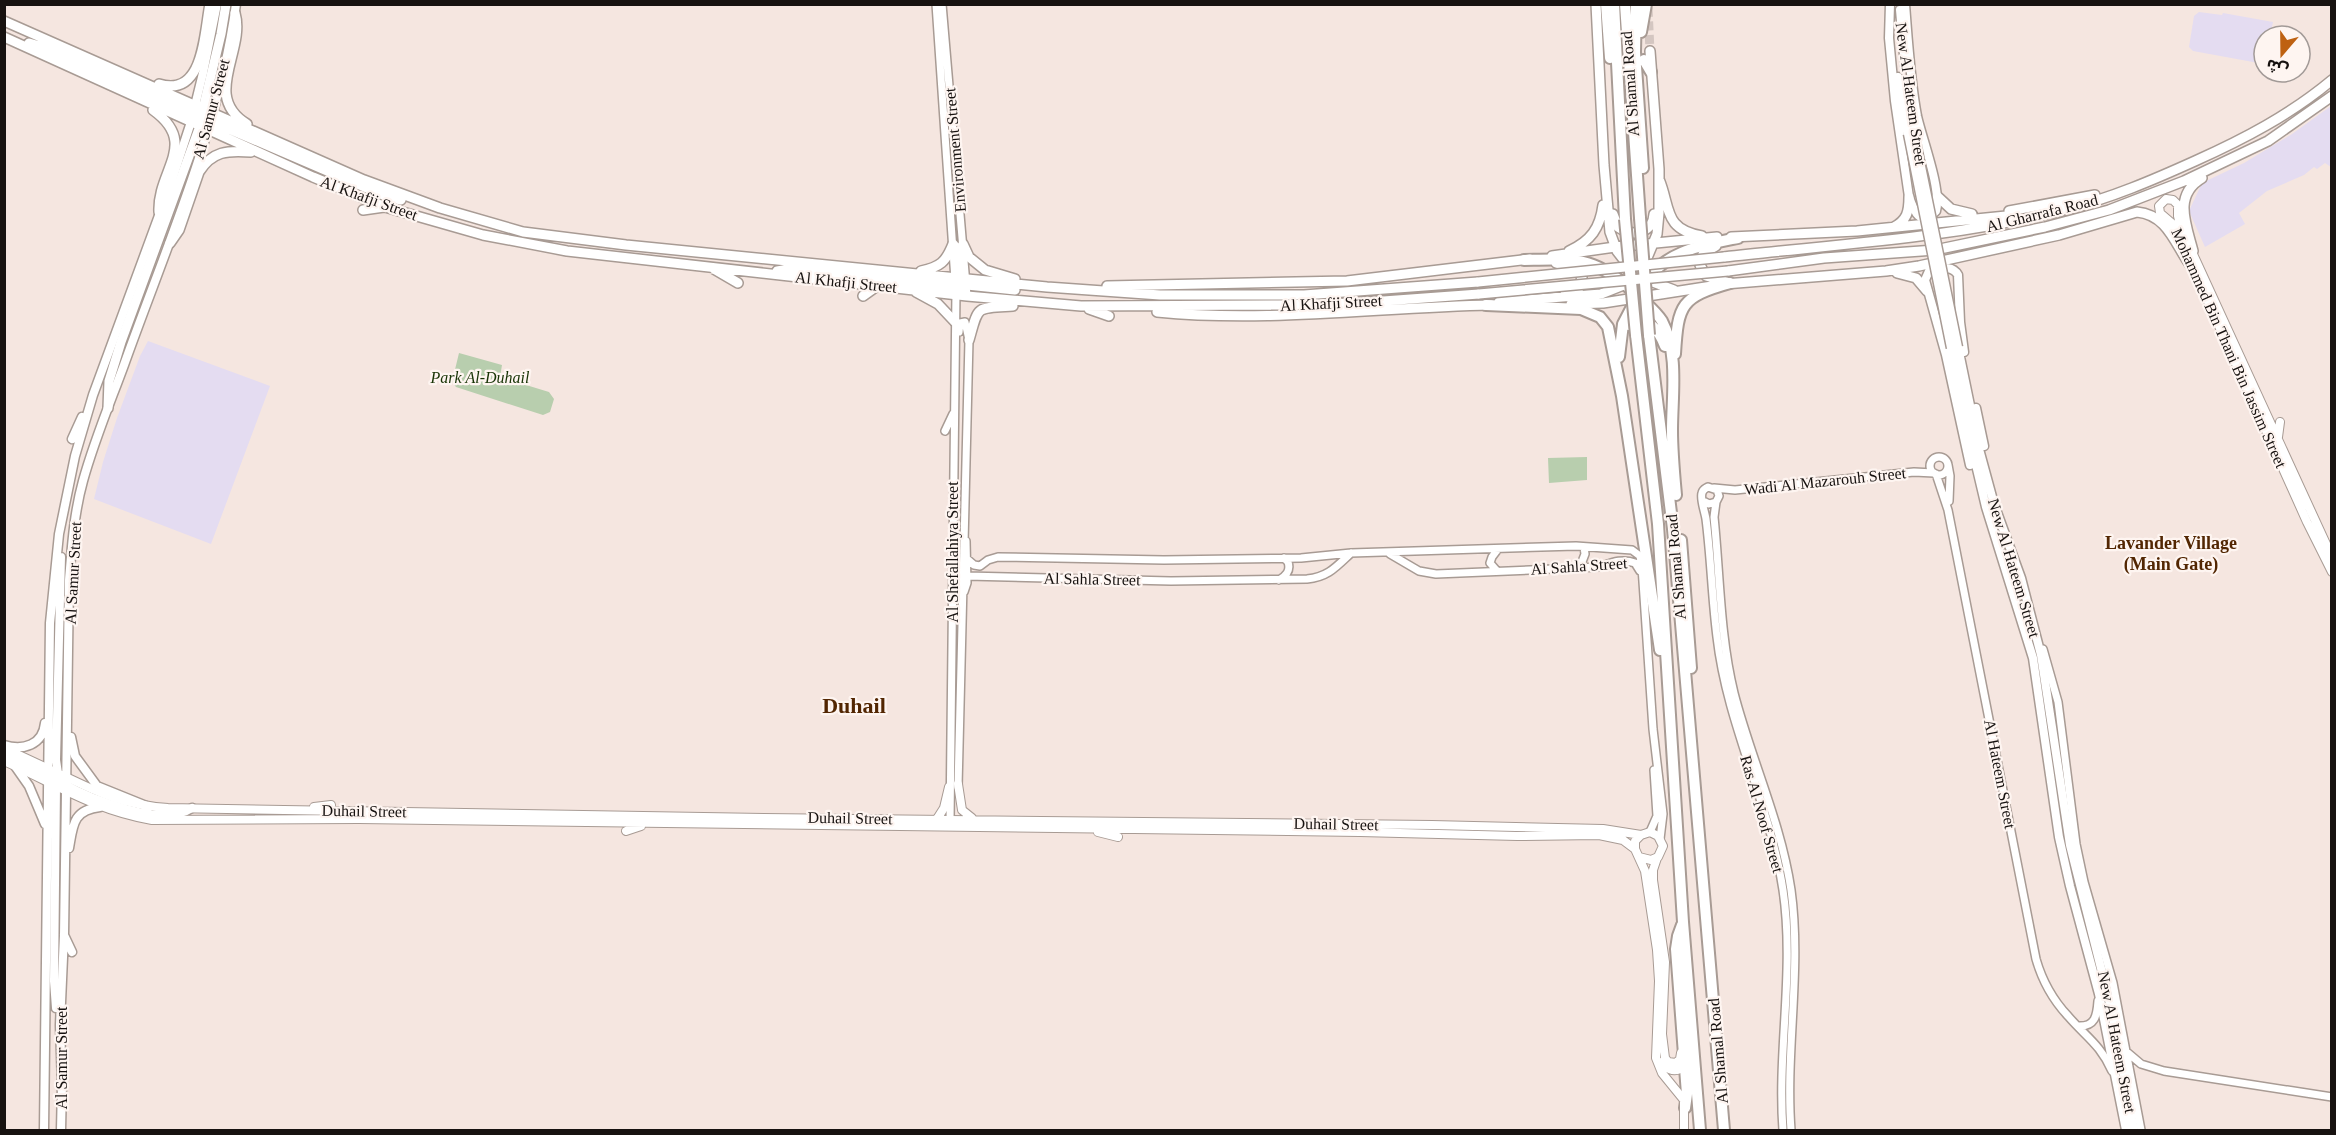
<svg xmlns="http://www.w3.org/2000/svg" width="2336" height="1135" viewBox="0 0 2336 1135" font-family="'Times New Roman','Noto Sans Arabic',serif">
  <style>
    .education { fill: #e4dcf1 }
    .green { fill: #b8ceae }
    .lines { fill: none; stroke-linecap: round; stroke-linejoin: round }
    .trunk-tunnel { stroke: #d4c6c1; stroke-width: 9; stroke-dasharray: 9 4.5; stroke-linecap: butt }
    .tertiary-casing { stroke: #a89b94; stroke-width: 10 }
    .secondary-casing { stroke: #a89b94; stroke-width: 10 }
    .primary-casing { stroke: #a89b94; stroke-width: 11 }
    .trunk-casing { stroke: #a89b94; stroke-width: 12 }
    .motorway-casing { stroke: #a89b94; stroke-width: 14 }
    .tertiary { stroke: #fff; stroke-width: 7 }
    .secondary { stroke: #fff; stroke-width: 8 }
    .primary { stroke: #fff; stroke-width: 8 }
    .trunk { stroke: #fff; stroke-width: 9 }
    .motorway { stroke: #fff; stroke-width: 10 }
    .primary-bridge-casing { stroke: #a89b94; stroke-width: 11; stroke-linecap: butt }
    .trunk-bridge-casing { stroke: #a89b94; stroke-width: 12; stroke-linecap: butt }
    .motorway-bridge-casing { stroke: #a89b94; stroke-width: 14; stroke-linecap: butt }
    .primary-bridge { stroke: #fff; stroke-width: 8 }
    .trunk-bridge { stroke: #fff; stroke-width: 9 }
    .motorway-bridge { stroke: #fff; stroke-width: 10 }
    .labels { text-anchor: middle; dominant-baseline: central; stroke-width: 4.5; stroke-linejoin: round; paint-order: stroke }
    .street-label { font-size: 16px; fill: #171210; stroke: #fef5f1 }
    .park-label { font-size: 16px; font-style: italic; fill: #173305; stroke: #fef5f1 }
    .neighbourhood-label { font-size: 18px; font-weight: bold; fill: #522602; stroke: #fef5f1 }
    .district-label { font-size: 22px; font-weight: bold; fill: #522602; stroke: #fef5f1 }
  </style>
  <rect width="100%" height="100%" fill="#f5e6e0"/>
  <path class="education" d="M2199 12 2222 15 2223 13 2273 22 2270 36H2264V64L2193 51 2189 47 2194 16Z
    M2331 106V167L2325 163 2317 169 2314 167 2304 175 2267 191 2239 213 2245 224 2205 247 2189 211 2202 183 2244 163 2292 134Z
    M148 341 270 386 211 544 94 499 103 462 117 418 140 356Z"/>
  <path class="green" d="M459 353 502 365 500 377 549 392 554 399 550 412 543 415 456 387 452 382Z
    M1587 457V480L1549 483 1548 458Z"/>
  <g class="lines">
    <path class="trunk-tunnel" d="M1648 8 1650 51"/>
    <defs>
      <path id="tertiary" d="M936 4 955 280
        M942 4 967 296
        M945 431 953 414
        M1930 466a9 9 0 1 1 18 0a9 9 0 1 1-18 0Z
        M1948 465 1950 476 1949 501
        M1936 474 1948 510 2036 959C2042 980 2053 1000 2068 1016 2086 1037 2100 1044 2112 1071
        M1714 488 1735 490 1914 472 1934 473
        M1703 501 1709 504 1716 502 1719 496 1717 490 1708 487C1705 489 1703 489 1702 493 1700 499 1705 512 1706 519 1711 558 1712 598 1717 637 1727 725 1770 804 1783 890 1795 970 1777 1051 1783 1130
        M1716 502 1714 517C1720 576 1720 636 1734 693 1751 759 1781 822 1791 890 1802 970 1785 1050 1791 1130
        M1390 554 1419 571 1436 574 1599 567C1611 563 1622 558 1635 563L1640 571
        M967 559 974 565 980 566 988 560 998 557 1164 560 1301 558 1351 553 1576 546 1632 550 1640 556 1642 567 1653 729 1663 814 1660 839
        M1580 567 1585 554 1584 547
        M1497 571 1490 563 1492 557 1498 549
        M967 576 1171 581 1307 579C1328 577 1336 567 1351 553
        M1279 580C1286 576 1291 571 1288 562L1284 558
        M964 592 967 583 966 541
        M2043 649 2058 702 2076 844 2084 882 2113 983 2141 1130
        M958 787 969 340 965 322 960 323 959 332
        M950 823 956 291
        M1650 832 1657 816 1654 770
        M2078 1026C2095 1027 2097 1016 2098 1001
        M2128 1053 2141 1064 2164 1071 2332 1097"/>
      <path id="secondary" d="M2186 253 2174 225 2160 213 2159 206 2166 199 2173 200 2178 205V216L2181 228 2332 557
        M2192 266 2307 522 2332 572
        M2278 437 2280 422
        M4 748 51 770
        M4 761C56 784 94 810 152 820L359 819 1360 832 1517 836 1599 835 1623 840 1635 849
        M62 775C101 794 124 805 168 808L764 818 1432 825 1603 829 1641 835
        M958 784 962 810 972 818
        M314 807 331 805
        M937 819 944 808 949 787
        M626 831 641 826
        M1098 832 1118 837
        M1639 857 1651 860 1658 857 1663 846 1658 836 1650 832 1641 835 1635 841V849L1645 871 1657 950 1659 981 1656 1058 1662 1073 1684 1100V1130
        M1657 858 1653 870V880L1665 962 1662 1034 1665 1058 1668 1062 1676 1063 1680 1059 1681 1053
        M1662 1062C1666 1069 1673 1072 1680 1069L1684 1064"/>
      <path id="primary" d="M1890 4 1889 38 1895 101 1909 197C1914 211 1920 228 1936 211 1942 190 1922 139 1917 116 1910 79 1908 42 1905 4
        M1900 10 1905 66
        M1898 77 1908 134
        M1908 94 1914 132
        M1958 347 1979 449 1994 504 2021 578 2041 655 2070 845 2111 1008 2134 1130
        M1951 348 1973 452 1986 507 2033 658 2059 837 2070 886 2099 994 2126 1130
        M1964 352 1960 322 1958 275C1952 264 1940 269 1929 271L1925 280 1946 355 1970 465
        M1976 408 1984 446
        M72 439 82 417
        M71 737 75 756 97 786 149 807
        M4 745C23 751 43 745 45 723
        M4 755 50 775
        M15 766 29 786 45 824
        M48 769 54 778 56 787 54 981 56 1008
        M59 780 56 760 61 557
        M62 783C90 799 162 828 192 808
        M69 848C73 825 73 810 100 807
        M64 935 72 952
        M44 1130 50 623 59 534 75 456 93 395 171 183 191 122 203 73 217 4
        M61 1130 62 1085 60 1025 64 935 69 580C72 546 74 513 83 481 94 441 110 403 124 365 166 247 219 129 236 4"/>
      <path id="trunk" d="M1596 4 1604 165 1610 232 1617 251 1631 269
        M235 13C246 51 201 96 247 124
        M4 21 364 180 440 208 523 232 626 245 1047 287 1160 295H1304L1478 282
        M4 37 313 177 385 207 483 235 567 251 967 296 1081 306 1279 305 1356 303 1479 294
        M29 43 43 47 193 113 205 115
        M159 84C204 98 204 34 210 4
        M153 110C200 144 157 170 159 212
        M202 113 221 34 226 4
        M197 119 208 120 388 197 401 200
        M1659 179C1671 208 1663 229 1702 236
        M1937 196 1951 209 1972 214
        M363 210 384 207
        M2009 211 2095 195
        M1613 214 1618 227C1633 238 1653 233 1654 214
        M1894 227C1907 220 1909 212 1909 197
        M1731 237 1857 231 2016 215
        M170 243 179 230 199 172C212 151 228 150 251 152
        M953 244 958 250 961 284
        M963 244 969 257 985 270 1015 279
        M1716 246 1703 254 1700 265 1706 276 1730 283
        M1569 251C1591 241 1600 228 1603 205
        M2193 251C2186 224 2173 195 2202 178
        M1552 256 1615 247 1717 237
        M1724 257C1839 244 1955 238 2067 209 2111 198 2153 180 2195 161 2244 139 2290 115 2332 80
        M1556 263 1576 269 1582 277 1579 288 1565 294
        M714 269 738 283
        M777 271 795 268 955 286 965 281
        M921 271C940 267 946 262 953 244
        M1728 271 1824 258 1935 250 2045 227 2109 210 2184 181 2268 141 2332 96
        M1897 273 1916 278 1927 291
        M1642 278 1674 290
        M1725 284 1886 271 1919 266 2059 235 2137 212C2170 215 2176 249 2194 270
        M1107 286 1347 281 1530 259
        M916 292 938 304 955 322
        M956 295 960 288 967 285 1015 290
        M863 296 877 286
        M1499 302 1601 294 1626 284 1647 258 1657 234 1659 213V169L1650 51
        M1571 304 1603 303 1712 286
        M1089 309 1109 316
        M1157 312C1269 323 1380 307 1491 305
        M969 340C979 305 975 308 1013 306
        M108 408 109 381 121 342 200 126V115L196 104"/>
      <path id="motorway" d="M1606 4 1610 58
        M1614 4 1625 219
        M1625 4 1640 218
        M1636 4 1635 52 1643 168
        M1641 32 1646 4
        M1644 60 1651 72
        M1524 260C1578 259 1595 256 1637 295 1646 304 1655 310 1662 321 1679 353 1672 396 1672 430 1672 452 1674 473 1676 495
        M1644 285C1663 251 1703 245 1738 238
        M1486 305 1581 309 1600 317 1608 327 1622 396 1660 650
        M1629 325C1646 313 1659 330 1665 346
        M1636 335 1658 524 1683 922 1700 1130
        M1649 335 1673 529 1724 1130
        M1675 354C1678 304 1681 297 1730 283
        M1619 357 1623 324 1635 301
        M1681 540 1691 668
        M1682 925 1678 936 1676 949 1687 1094 1685 1108"/>
    </defs>
    <use href="#tertiary" class="tertiary-casing"/>
    <use href="#secondary" class="secondary-casing"/>
    <use href="#primary" class="primary-casing"/>
    <use href="#trunk" class="trunk-casing"/>
    <use href="#motorway" class="motorway-casing"/>
    <use href="#tertiary" class="tertiary"/>
    <use href="#secondary" class="secondary"/>
    <use href="#primary" class="primary"/>
    <use href="#trunk" class="trunk"/>
    <use href="#motorway" class="motorway"/>
    <defs>
      <path id="primary-bridge" d="M1914 132 1958 347
        M1908 134 1951 348"/>
      <path id="trunk-bridge" d="M1478 282 1724 257
        M1479 294 1728 271"/>
      <path id="motorway-bridge" d="M1640 218 1649 335
        M1625 219 1636 335"/>
    </defs>
    <use href="#primary-bridge" class="primary-bridge-casing"/>
    <use href="#trunk-bridge" class="trunk-bridge-casing"/>
    <use href="#motorway-bridge" class="motorway-bridge-casing"/>
    <use href="#primary-bridge" class="primary-bridge"/>
    <use href="#trunk-bridge" class="trunk-bridge"/>
    <use href="#motorway-bridge" class="motorway-bridge"/>
  </g>
  <g class="labels">
    <g class="street-label">
      <text transform="translate(1630 84) rotate(-94)">Al Shamal Road</text>
      <text transform="translate(1911 94) rotate(82)">New Al Hateem Street</text>
      <text transform="translate(211 109) rotate(-75)">Al Samur Street</text>
      <text transform="translate(955 150) rotate(-95)">Environment Street</text>
      <text transform="translate(369 198) rotate(20)">Al Khafji Street</text>
      <text transform="translate(2042 213) rotate(-14)">Al Gharrafa Road</text>
      <text transform="translate(846 282) rotate(6)">Al Khafji Street</text>
      <text transform="translate(1331 303) rotate(-3)">Al Khafji Street</text>
      <text transform="translate(2229 348) rotate(66)">Mohammed Bin Thani Bin Jassim Street</text>
      <text transform="translate(1825 481) rotate(-6)">Wadi Al Mazarouh Street</text>
      <text transform="translate(952 552) rotate(-90)">Al Shefallahiya Street</text>
      <text transform="translate(1579 566) rotate(-4)">Al Sahla Street</text>
      <text transform="translate(1676 567) rotate(-95)">Al Shamal Road</text>
      <text transform="translate(2014 568) rotate(73)">New Al Hateem Street</text>
      <text transform="translate(73 573) rotate(-87)">Al Samur Street</text>
      <text transform="translate(1092 579) rotate(1)">Al Sahla Street</text>
      <text transform="translate(2000 774) rotate(79)">Al Hateem Street</text>
      <text transform="translate(364 811) rotate(1)">Duhail Street</text>
      <text transform="translate(1762 814) rotate(74)">Ras Al Noof Street</text>
      <text transform="translate(850 818) rotate(1)">Duhail Street</text>
      <text transform="translate(1336 824) rotate(1)">Duhail Street</text>
      <text transform="translate(2117 1042) rotate(79)">New Al Hateem Street</text>
      <text transform="translate(1718 1051) rotate(-95)">Al Shamal Road</text>
      <text transform="translate(61 1058) rotate(-90)">Al Samur Street</text>
    </g>
    <g class="park-label">
      <text x="480" y="377">Park Al-Duhail</text>
    </g>
    <g class="neighbourhood-label">
      <text x="2171" y="543">Lavander Village<tspan x="2171" dy="21">(Main Gate)</tspan></text>
    </g>
    <g class="district-label">
      <text x="854" y="705">Duhail</text>
    </g>
  </g>
  <rect width="2336" height="1135" fill="none" stroke="#171210" stroke-width="12"/>
  <g transform="translate(2282 54) rotate(200)"><circle r="28" fill="#fef5f1" stroke="#a29a97" stroke-width="1.5"/>
  <path d="M0-4.5L10 22L0 15L-10 22Z" fill="#be6111"/>
  <text y="-9" font-size="16" font-weight="bold" text-anchor="middle" fill="#171210">ش</text>
  </g>
</svg>
